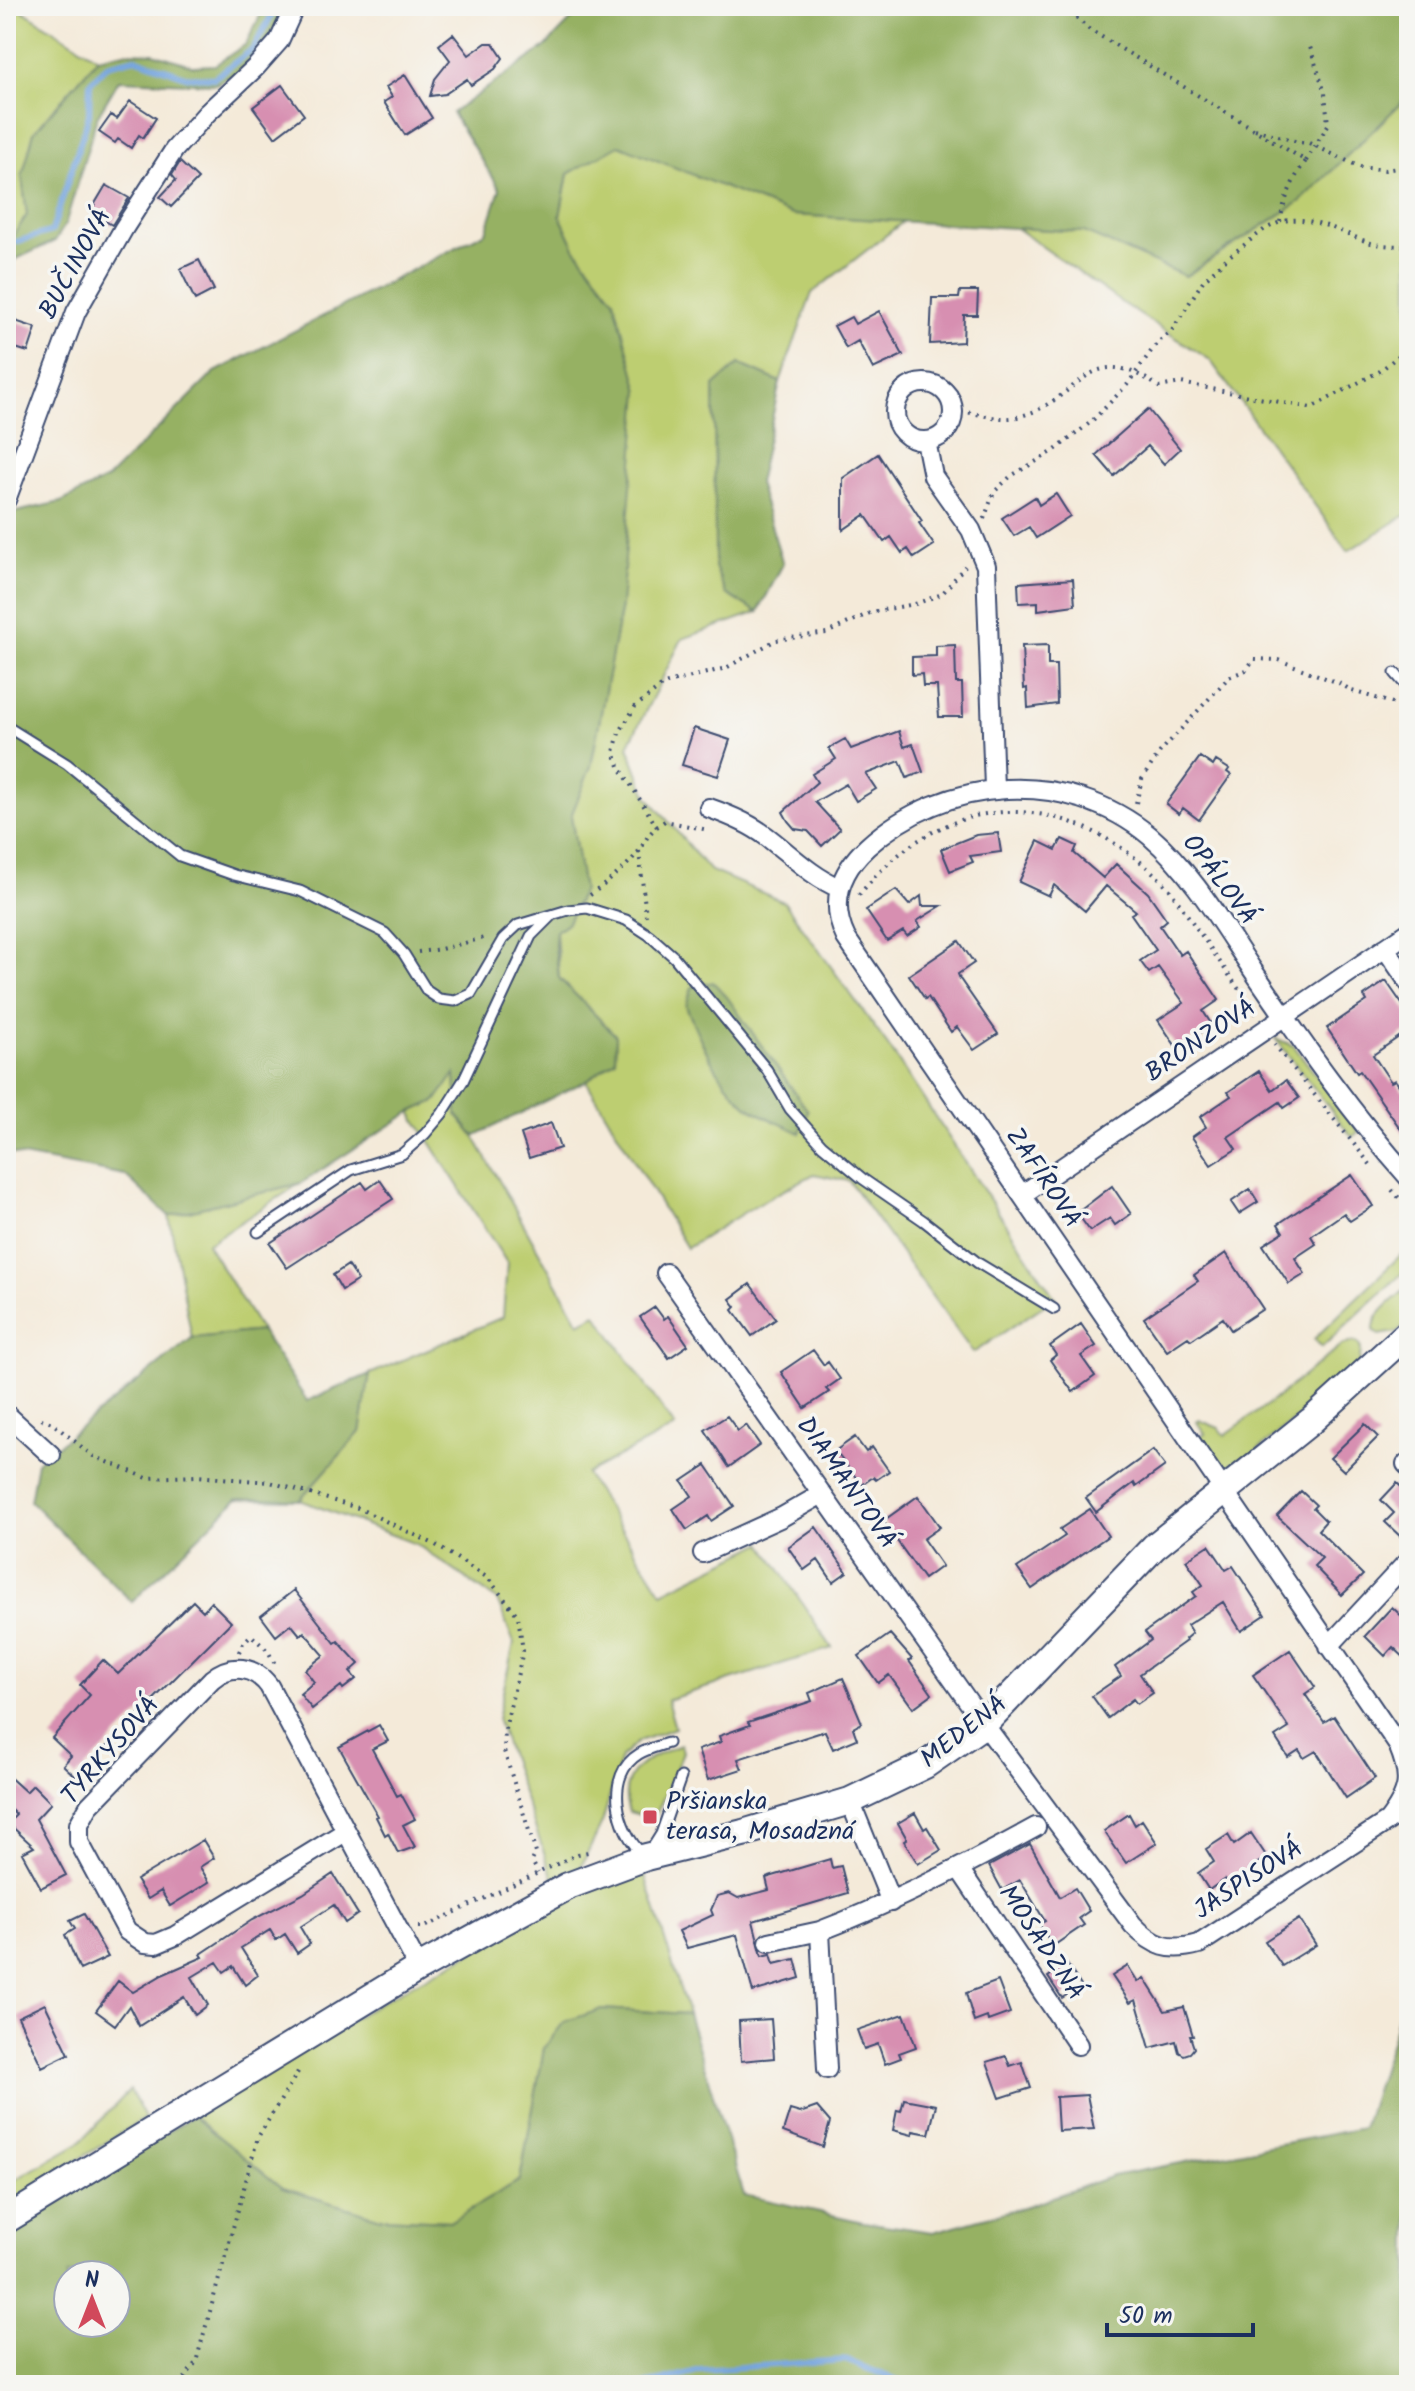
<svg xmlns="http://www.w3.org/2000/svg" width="1415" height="2391" viewBox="0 0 1415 2391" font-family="Kalam,sans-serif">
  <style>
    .green { fill: #bdce71; stroke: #6c7e68; stroke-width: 2 }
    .forest { fill: #96b163; stroke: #587060; stroke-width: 2; fill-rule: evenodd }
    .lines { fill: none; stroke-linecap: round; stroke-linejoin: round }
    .stream { stroke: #74a4de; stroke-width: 6 }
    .building { fill: #d78fb1 }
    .lane-casing { stroke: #3c4b70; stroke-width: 13 }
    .street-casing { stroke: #3c4b70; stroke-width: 22 }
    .secondary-casing { stroke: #3c4b70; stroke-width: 30 }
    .path { stroke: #3c4b70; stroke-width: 4; stroke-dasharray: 2 6; stroke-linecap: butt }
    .lane { stroke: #fff; stroke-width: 9 }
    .street { stroke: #fff; stroke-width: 18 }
    .secondary { stroke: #fff; stroke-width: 26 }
    .poi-dot { fill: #d1495b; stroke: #f6f6f2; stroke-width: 3 }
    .labels { text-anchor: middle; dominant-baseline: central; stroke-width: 7; stroke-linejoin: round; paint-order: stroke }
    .street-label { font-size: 26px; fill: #1b2f5e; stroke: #f6f6f2 }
    .poi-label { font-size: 26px; fill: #1b2f5e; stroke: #f6f6f2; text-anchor: start }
  </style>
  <rect width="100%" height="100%" fill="#f6f6f2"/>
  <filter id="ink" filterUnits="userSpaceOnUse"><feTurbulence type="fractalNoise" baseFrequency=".0125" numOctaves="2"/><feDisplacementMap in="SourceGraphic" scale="16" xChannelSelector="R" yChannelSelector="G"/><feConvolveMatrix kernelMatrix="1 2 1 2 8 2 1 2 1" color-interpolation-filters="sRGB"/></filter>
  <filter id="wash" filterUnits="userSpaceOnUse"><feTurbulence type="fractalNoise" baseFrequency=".006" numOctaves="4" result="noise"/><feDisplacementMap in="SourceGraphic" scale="32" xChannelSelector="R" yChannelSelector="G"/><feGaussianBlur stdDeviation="1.8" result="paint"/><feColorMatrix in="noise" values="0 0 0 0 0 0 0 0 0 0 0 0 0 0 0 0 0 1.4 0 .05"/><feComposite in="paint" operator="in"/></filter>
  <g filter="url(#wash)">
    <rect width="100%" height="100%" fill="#f4ead9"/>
    <path class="green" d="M6 6H15L98 58 34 132 22 177 27 215 13 236 6 238Z
      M1409 95V513L1348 551 1210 360 1125 305 1016 228 1085 232 1186 276 1301 201Z
      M619 144 793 215 904 221 812 293 780 382 739 364 726 594 758 612 682 639 628 746 647 796 709 870 784 902 889 1047 1055 1298 973 1353 849 1181 814 1174 756 1205 687 1248 586 1081 615 1060 616 1036 559 978 556 931 568 922 583 890 571 816 591 766 621 606 613 299 575 248 560 216 568 174Z
      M1275 1038 1294 1046 1359 1132 1352 1137Z
      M455 1073 457 1115 474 1136 579 1323 596 1314 675 1427 586 1474 662 1593 762 1543 832 1648 667 1700 675 1728 639 1741 621 1757 602 1823 579 1871 554 1881 497 1719 514 1643 497 1600 416 1544 300 1500 360 1432 370 1374 503 1317 507 1263 411 1112 436 1101Z
      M301 1183 207 1244 261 1331 192 1338 169 1216Z
      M1409 1247V1267L1322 1347 1314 1339Z
      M1409 1286V1321L1397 1332 1379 1335 1374 1330C1373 1312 1397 1298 1409 1286Z
      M1353 1342 1358 1343 1361 1349 1359 1366 1252 1455 1241 1458 1228 1467 1213 1455 1200 1437 1205 1434 1197 1422 1199 1420 1219 1428 1225 1435 1271 1402 1342 1345Z
      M681 1745 683 1752 656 1815 647 1817 629 1812C615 1771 649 1757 681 1745Z
      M643 1869 688 2014 602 2009 544 2049 520 2180 451 2221 381 2218 282 2188 193 2116 384 2000 591 1888Z
      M130 2090 145 2118 6 2205V2185L79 2143Z"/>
    <path class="forest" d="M265 6H288L263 46 239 72 216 84 119 80 97 117 65 225 55 241 6 264V238L13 236 27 215 22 177 34 132 98 58 124 52 153 53 194 66 215 65 246 44Z
      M585 6H1409V95L1301 201 1185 276 1084 232 793 215 619 145 568 174 560 216 575 248 614 299 639 391 621 606 591 766 571 816 583 890 568 922 556 931 555 946 559 978 616 1036 615 1060 586 1081 474 1136 457 1115 455 1074 436 1101 411 1112 301 1183 169 1216 125 1175 6 1153V522L16 512 61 502 107 479 215 372 486 232 500 189 452 113 545 47Z
      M739 364 780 382 758 483 783 564 758 612 726 594 715 567 714 386Z
      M713 982 727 997 808 1111 800 1133C783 1124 758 1116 744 1103 716 1077 700 1040 686 1006L692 987Z
      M261 1331 307 1401 370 1374 360 1432 300 1500 237 1499 132 1602 30 1501 37 1462 192 1338Z
      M1409 1969V2385H6V2233L193 2116 282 2188 381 2218 451 2221 520 2180 544 2048 564 2022 602 2009 688 2014 744 2195 863 2222 933 2232 1027 2206 1113 2176 1363 2128 1392 2038ZM68 2275H116V2323H68Z"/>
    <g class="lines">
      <path class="stream" d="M6 245 52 231 89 115 90 83 107 65 135 58 188 77 214 78 253 49 277 6
        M645 2385 701 2370 845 2360 910 2385"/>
    </g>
    <g id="blocks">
      <path class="building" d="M453 34 469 55 486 43H493L503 58 495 69 471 85 467 79 445 94 430 96 435 79 450 60 439 45Z
        M405 75 432 118 405 135 384 102 392 97 386 87Z
        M282 85 304 115 275 137 253 107Z
        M130 101 156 118 143 138 139 135 131 148 118 139 115 143 99 132 111 115 117 119Z
        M180 162 198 179 171 207 160 197 176 180 172 175Z
        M106 185 129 198 112 225 90 212Z
        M199 260 214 290 195 300 180 269Z
        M960 291H978L977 315H964L963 342 930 344 932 298H959Z
        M6 306 18 322 36 328 28 352 6 345Z
        M879 311 903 355 873 369 858 341 846 348 834 326 851 317 855 324Z
        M1148 409 1180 449 1164 464 1148 446 1114 476 1096 455Z
        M878 454 922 521 919 523 934 545 914 558 908 549 902 553 891 537 884 542 865 515 843 530V478Z
        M1056 494 1070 516 1036 538 1029 527 1014 536 1002 518 1035 497 1039 505Z
        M1073 579 1075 605 1038 610V602L1019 603 1018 583Z
        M955 645 956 683H962L963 717H939L937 686H923L922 674 912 675V657L936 656V646Z
        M1048 645V665H1056L1057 704 1028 708 1027 688 1024 689 1022 646Z
        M694 728 730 740 718 776 682 765Z
        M899 731 904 747 913 744 923 772 907 778 900 761 866 774 876 789 856 801 846 784 815 802 840 829 822 846 808 831 795 829 788 821 783 812 817 782 812 774 836 759 829 748 845 739 851 749Z
        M1200 757 1213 766 1216 761 1229 769 1227 772 1231 775 1199 820 1183 808 1179 814 1166 804Z
        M998 833 1001 852 970 856 973 862 950 871 941 849 976 835Z
        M1062 839 1077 846 1074 853 1103 878 1116 864 1148 893 1167 920 1160 926 1180 955 1186 951 1219 1000 1203 1011 1212 1025 1177 1048 1158 1020 1184 1003 1158 967 1149 973 1140 961 1156 950 1131 914 1136 911 1106 886 1085 911 1054 885 1049 896 1019 882 1038 841 1056 850Z
        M896 890 909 905 921 896 922 906H941L917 921 921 927 907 936 903 931 887 941 866 910Z
        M959 941 974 963 958 974 960 979 998 1034 974 1050 957 1027 951 1032 928 997 925 999 909 975Z
        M1386 981 1409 1014V1030L1373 1055 1391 1082 1395 1080 1403 1091 1409 1086V1141L1360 1071 1357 1073 1327 1028 1367 1001 1364 996Z
        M1259 1071 1272 1090 1286 1080 1299 1098 1284 1108 1280 1102 1228 1137 1236 1149 1211 1165 1192 1137 1206 1127 1200 1117 1231 1096 1228 1092Z
        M551 1123 560 1148 529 1158 521 1134Z
        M1352 1175 1373 1206 1350 1221 1344 1213 1311 1236 1316 1244 1295 1258 1305 1274 1289 1284 1263 1245 1283 1232 1278 1224Z
        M380 1180 393 1199 287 1268 270 1243 362 1182 367 1189Z
        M1112 1186 1131 1214 1115 1225 1110 1218 1090 1231 1077 1213Z
        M1250 1189 1258 1202 1239 1214 1231 1202Z
        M1226 1253 1263 1309 1231 1330 1223 1318 1191 1340 1188 1337 1167 1351 1144 1318 1198 1281 1194 1275Z
        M348 1265 358 1280 342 1290 333 1275Z
        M750 1284 776 1319 752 1336 733 1310 736 1307 730 1299Z
        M655 1307 664 1319 668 1316 688 1345 669 1358 640 1317Z
        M1081 1324 1096 1346 1081 1356 1095 1376 1073 1392 1050 1360 1056 1355 1050 1346Z
        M813 1350 824 1365 828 1362 840 1379 826 1389 829 1392 805 1408 781 1372Z
        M727 1416 738 1431 746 1425 760 1445 729 1467 705 1430Z
        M1365 1424 1378 1437 1344 1471 1330 1458Z
        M855 1437 866 1452 872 1447 889 1471 876 1480 873 1477 862 1485 835 1451Z
        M1153 1450 1165 1466 1136 1487 1134 1483 1096 1512 1086 1498Z
        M706 1465 734 1506 711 1521 708 1516 687 1530 673 1509 692 1496 682 1481Z
        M1397 1483 1409 1494V1531L1402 1538 1385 1522 1394 1513 1381 1500Z
        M1301 1491 1316 1505 1313 1508 1326 1521 1318 1530 1363 1575 1342 1595 1314 1566 1322 1558 1277 1516Z
        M918 1496 940 1527 923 1539 942 1566 924 1579 883 1521Z
        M1090 1509 1108 1536 1032 1589 1017 1568 1065 1536 1060 1529Z
        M816 1527 847 1572 833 1582 818 1560 804 1570 788 1547Z
        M1209 1545 1226 1570 1233 1566 1265 1615 1241 1631 1223 1602 1187 1625 1192 1633 1185 1639 1186 1641 1140 1674 1153 1693 1137 1704 1133 1699 1108 1718 1092 1696 1121 1676 1115 1667 1151 1640 1145 1632 1196 1596 1193 1592 1203 1585 1186 1560Z
        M294 1590 335 1643 338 1641 359 1664 350 1672 356 1679 343 1689 341 1686 312 1709 300 1694 314 1682 305 1670 324 1655 304 1632 300 1635 291 1624 276 1636 261 1616Z
        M193 1601 203 1611 211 1602 231 1622 76 1777 63 1765 71 1756 52 1738 90 1695 80 1685 103 1660 118 1674Z
        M1392 1607 1409 1623V1662L1393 1647 1385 1656 1365 1636Z
        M890 1634 912 1659 909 1661 932 1694 913 1708 889 1675 878 1683 859 1656Z
        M1290 1650 1315 1687 1305 1694 1324 1722 1334 1716 1375 1778 1346 1798 1316 1751 1304 1758 1299 1750 1288 1757 1275 1737 1289 1728 1253 1675Z
        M843 1678 862 1723 853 1728 857 1739 833 1749 825 1731 738 1759 742 1769 708 1780 698 1750 721 1742 719 1736 750 1725 748 1722 812 1701 809 1693Z
        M379 1725 388 1741 372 1749 397 1796 401 1794 415 1819 403 1825 415 1847 398 1853 388 1833 385 1835 376 1817 378 1816 339 1747Z
        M6 1774 26 1792 33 1785 51 1803 36 1819 66 1875 41 1888 22 1853 34 1847 8 1823 16 1815 6 1805Z
        M915 1813 924 1829 927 1827 941 1850 918 1864 904 1841 907 1839 898 1823Z
        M1129 1814 1135 1825 1142 1820 1157 1843 1126 1863 1104 1831Z
        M1251 1833 1267 1857 1250 1868 1252 1872 1230 1886 1225 1879 1209 1890 1198 1873 1214 1862 1206 1849 1228 1835 1234 1845Z
        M203 1840 214 1858 200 1867 209 1882 170 1906 161 1891 148 1899 136 1880Z
        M1030 1844 1060 1897 1075 1888 1089 1911 1079 1918 1084 1925 1053 1946 1039 1924 1045 1921 1020 1880 1002 1890 989 1866Z
        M830 1859 832 1868 841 1866 848 1893 753 1921 762 1956 771 1954 774 1964 795 1959 800 1978 753 1992 737 1935 687 1948 679 1931 713 1915 711 1910 717 1896 729 1893 738 1898 769 1890 766 1878Z
        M333 1874 358 1914 345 1923 334 1905 300 1927 310 1944 297 1953 285 1934 276 1940 270 1930 241 1948 258 1975 245 1985 233 1966 224 1972 217 1962 192 1977 208 2005 195 2015 184 1997 139 2026 129 2006 115 2025 96 2011 118 1981 133 1992 162 1975 203 1957 201 1954 252 1920 303 1894Z
        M84 1914 108 1957 80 1970 65 1935 75 1929 70 1921Z
        M1299 1919 1316 1945 1282 1966 1265 1941Z
        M1067 1964 1081 1986 1062 1998 1048 1977Z
        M1128 1966 1138 1982 1144 1978 1165 2011 1184 2007 1193 2036H1190L1194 2048 1190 2053 1184 2055 1179 2052 1176 2041 1150 2048 1136 2000 1130 2003 1112 1976Z
        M998 1981 1010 2013 988 2021 987 2017 974 2022 966 1993Z
        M45 2004 69 2054 42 2067 18 2017Z
        M904 2014 916 2047 899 2053 901 2058 885 2064 878 2044 864 2049 857 2030Z
        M771 2019 774 2058 741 2061 739 2021Z
        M1006 2056 1010 2066 1022 2062 1031 2088 1000 2098 987 2062Z
        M1087 2095 1094 2129 1058 2131 1056 2097Z
        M904 2099 936 2105 929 2134 913 2131 912 2135 893 2130 897 2110 901 2111Z
        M817 2107 830 2122 823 2147 783 2132 790 2110 800 2113Z"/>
    </g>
  </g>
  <g filter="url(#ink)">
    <use href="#blocks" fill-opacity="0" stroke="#3c4b70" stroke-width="2"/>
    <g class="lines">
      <defs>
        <path id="lane" d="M1395 673 1409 689
          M6 726 67 764 180 856 234 875 300 891 385 933 404 954 427 991 439 999 455 1001 471 994 503 939 518 925 568 910 587 908 626 920 649 935 674 957 767 1070 790 1109 822 1145 863 1179 924 1221 978 1263 1054 1309
          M258 1232 351 1170 402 1154 425 1134 442 1114 463 1081 531 936 550 917
          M651 1850 661 1834 681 1777
          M642 1853C617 1831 604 1775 639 1754 647 1749 659 1746 668 1743"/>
        <path id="street" d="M895 412a29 29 0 1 1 58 0a29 29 0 1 1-58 0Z
          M926 441 933 476 971 530 986 566 994 788
          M6 500 76 312 124 228 174 150 207 113 256 67 279 41 295 6
          M709 808C729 815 749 823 766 836 790 854 811 876 839 888
          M1385 948 1409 983
          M1023 1194 1409 932
          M666 1273 984 1724 1133 1925C1154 1947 1170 1952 1199 1944L1388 1821C1410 1792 1412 1778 1398 1745L846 938C829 903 840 872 867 847 945 776 1067 767 1150 836 1194 874 1224 928 1256 975 1304 1045 1353 1115 1409 1178
          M6 1414 51 1455
          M1406 1464 1409 1467
          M703 1553 782 1517 822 1494
          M1329 1646 1409 1560
          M850 1801 891 1902
          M345 1832 175 1936 156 1944 145 1943 127 1931 79 1842V1824L89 1806 212 1679C231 1663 254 1666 269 1686L419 1968
          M960 1870 1078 2045
          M769 1942 820 1931
          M827 2069 820 1931C895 1902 965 1866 1036 1827"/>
        <path id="secondary" d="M6 2220 419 1968 568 1886 646 1857 743 1833 850 1801 925 1765 984 1724 1154 1547 1311 1421 1409 1332"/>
      </defs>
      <use href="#lane" class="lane-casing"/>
      <use href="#street" class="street-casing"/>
      <use href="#secondary" class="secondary-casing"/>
      <path class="path" d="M1065 6 1087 28 1306 161C1293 178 1284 200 1280 222 1310 213 1343 234 1371 243 1383 246 1397 246 1409 246
        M1255 129 1298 142 1309 143 1360 167 1385 170 1409 166
        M1306 161 1328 125 1325 93 1310 47
        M953 411C976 411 998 423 1021 416 1082 399 1088 337 1159 387L1181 383 1311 408 1380 371 1409 347
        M984 519 994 492 1011 476 1054 451 1091 422 1127 385 1157 343 1171 332 1203 281 1227 258 1265 229 1280 222
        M1136 803 1142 779 1160 752 1229 677 1246 670 1254 659 1279 660 1341 684 1352 691 1409 708
        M657 827 619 766 614 752 619 733 635 707 664 684 726 668 776 640 827 633 872 612 915 604 942 594 965 566
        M639 851 646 916
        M590 895C607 883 622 871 635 856 648 840 645 834 665 821L708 830
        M859 895C949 783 1071 788 1168 887L1256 1014
        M418 952 441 949 488 937
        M1274 1044 1373 1168
        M1392 1190 1409 1209
        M41 1419 52 1423 93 1456 147 1478 196 1476 270 1482 358 1508 434 1544 488 1578 518 1616 523 1651 505 1729 504 1751 536 1853 532 1861 538 1873
        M239 1652 243 1643 251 1635 268 1651 275 1664
        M418 1927H424L578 1854 593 1851
        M180 2385 196 2362 258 2137 301 2067"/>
      <use href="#lane" class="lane"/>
      <use href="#street" class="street"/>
      <use href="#secondary" class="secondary"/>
    </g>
  </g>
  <rect class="poi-dot" x="642" y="1809" width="16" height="16" rx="4"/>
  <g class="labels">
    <g class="street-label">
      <text transform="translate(76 264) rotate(-61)">BUČINOVÁ</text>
      <text transform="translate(1219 880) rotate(53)">OPÁLOVÁ</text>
      <text transform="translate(1201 1041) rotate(-34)">BRONZOVÁ</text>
      <text transform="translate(1043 1178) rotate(56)">ZAFÍROVÁ</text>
      <text transform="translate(846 1483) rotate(55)">DIAMANTOVÁ</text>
      <text transform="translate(964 1732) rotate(-38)">MEDENÁ</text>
      <text transform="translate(111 1751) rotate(-49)">TYRKYSOVÁ</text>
      <text transform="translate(1249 1880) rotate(-33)">JASPISOVÁ</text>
      <text transform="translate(1041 1943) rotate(56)">MOSADZNÁ</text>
    </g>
    <g class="poi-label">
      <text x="666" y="1802">Pršianska<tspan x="666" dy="30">terasa, Mosadzná</tspan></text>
    </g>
  </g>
  <rect width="1415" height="2391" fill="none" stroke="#f6f6f2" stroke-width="32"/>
  <g transform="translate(92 2299)"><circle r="38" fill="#f6f6f2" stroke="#9ea6b7" stroke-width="2"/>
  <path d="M0-6L14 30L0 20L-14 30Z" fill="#d1495b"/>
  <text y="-12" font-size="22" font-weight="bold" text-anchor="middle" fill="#1b2f5e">N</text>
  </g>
  <path d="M1107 2323v12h146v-12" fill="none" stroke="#1b2f5e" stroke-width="4"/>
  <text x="1119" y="2323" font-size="24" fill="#1b2f5e" stroke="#f6f6f2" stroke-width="6" paint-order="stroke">50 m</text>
</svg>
